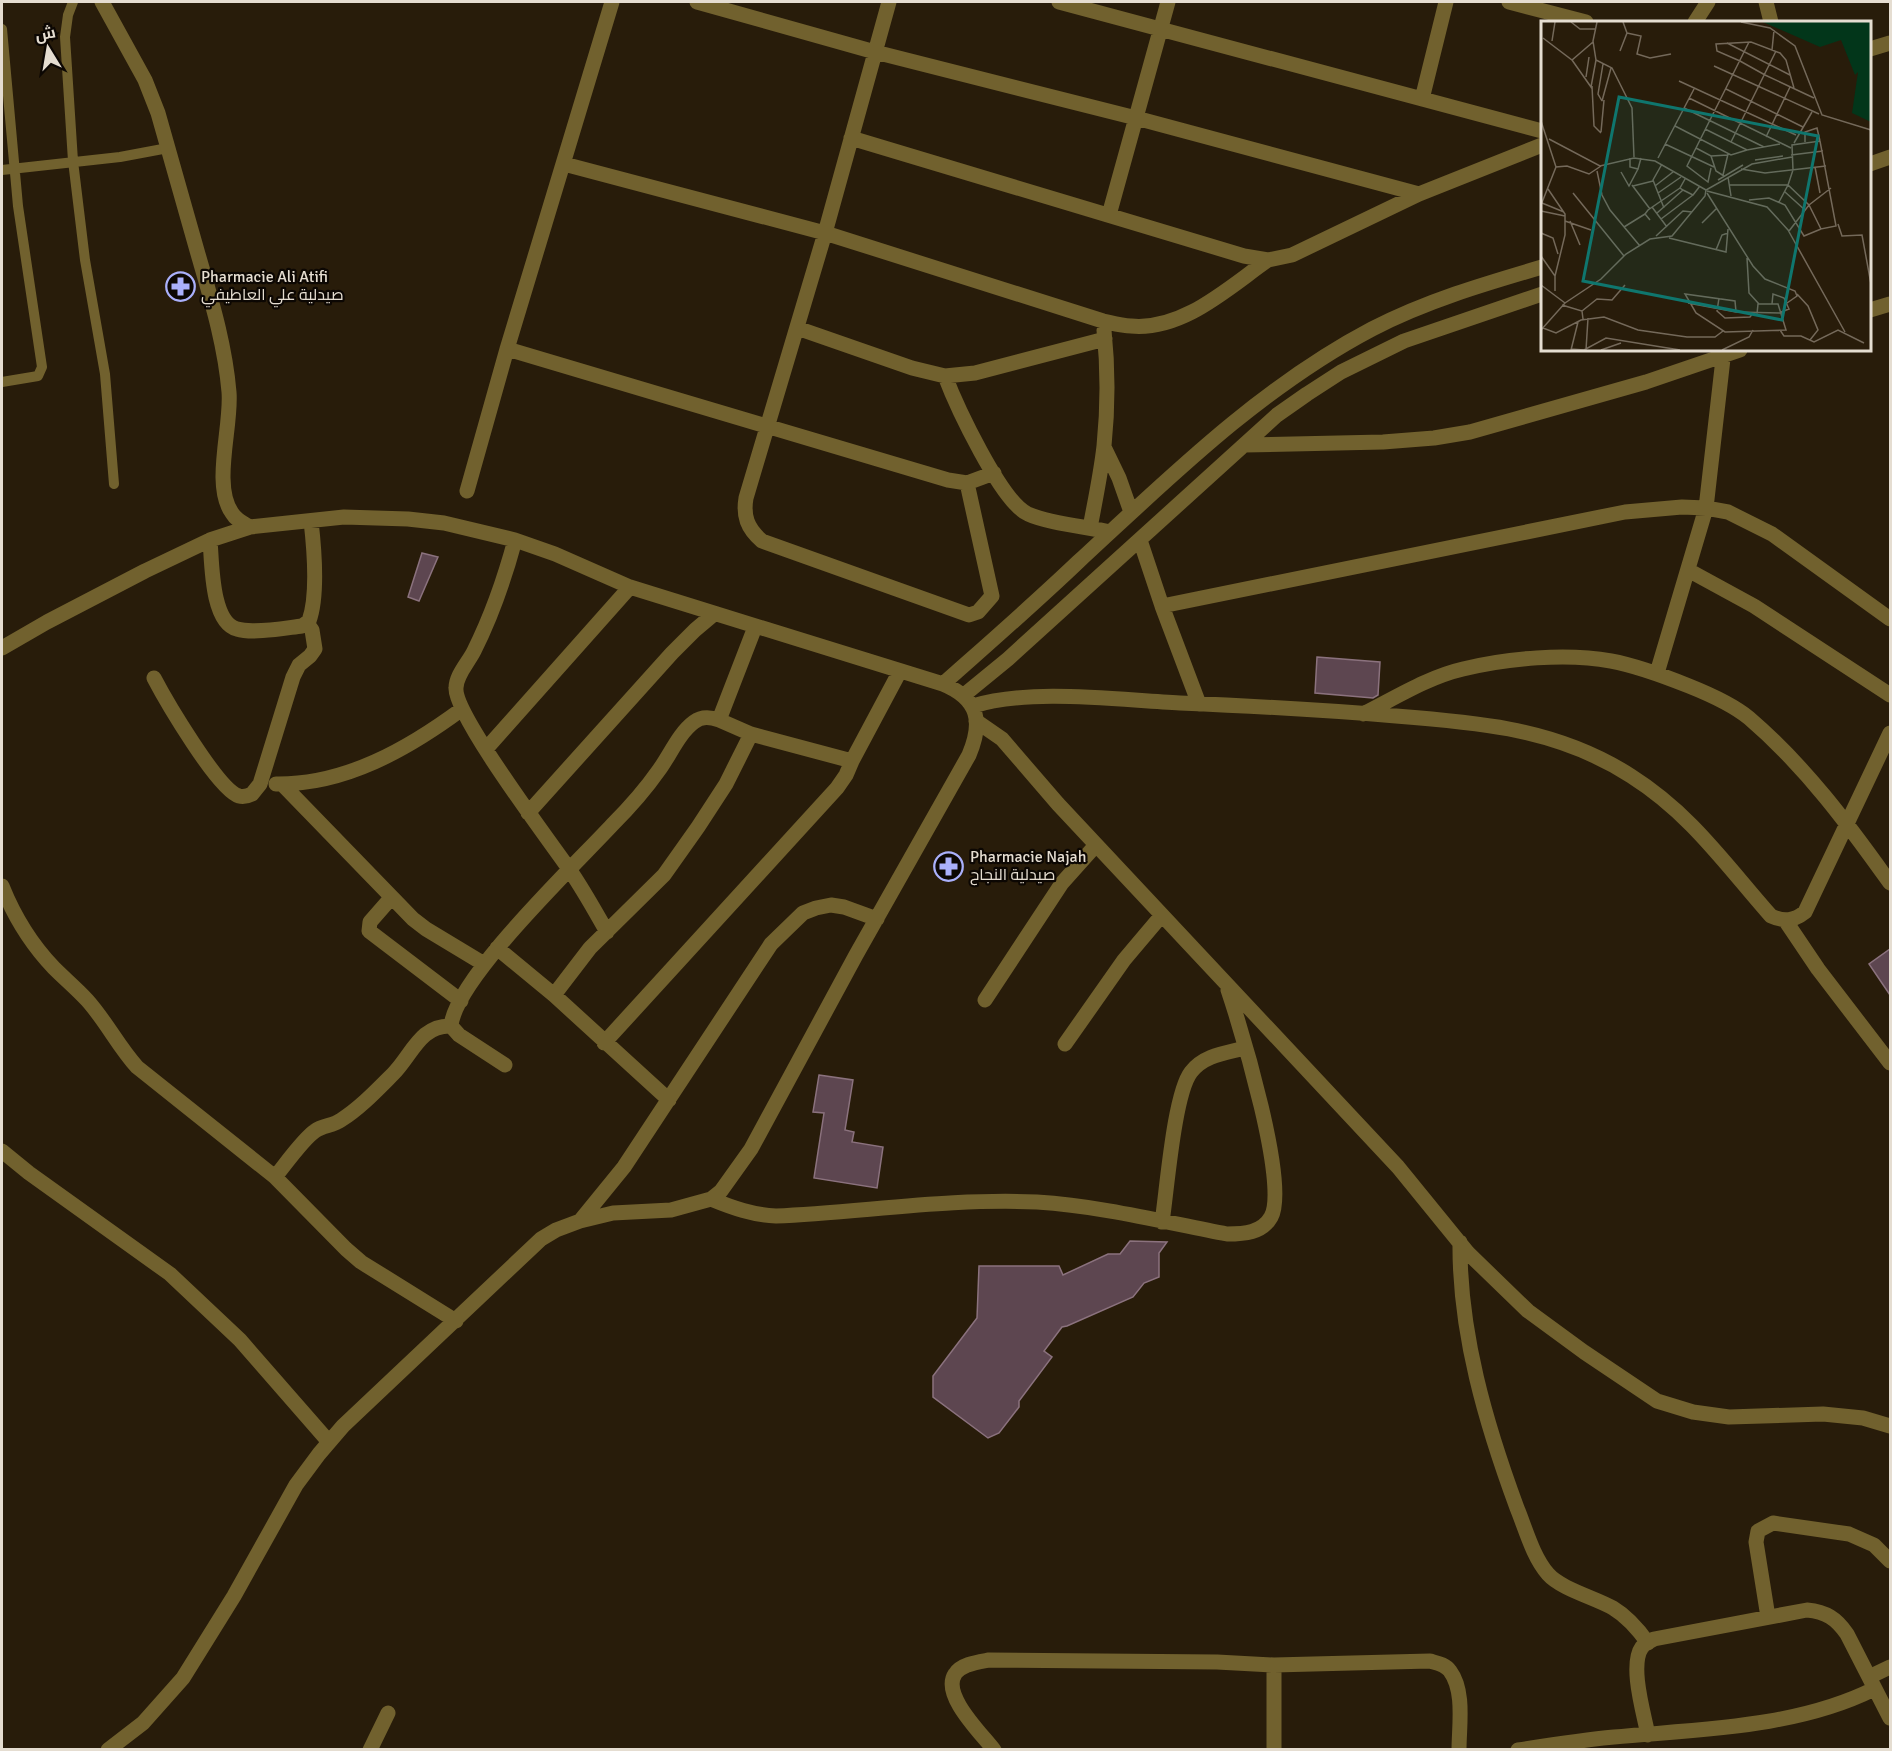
<svg xmlns="http://www.w3.org/2000/svg" width="1892" height="1751" viewBox="0 0 1892 1751" font-family="Signika,Cairo,sans-serif">
  <style>
    .building { fill: #5d4650; stroke: #8b727e; stroke-width: 1.5 }
    .lines { fill: none; stroke-linecap: round; stroke-linejoin: round }
    .lane { stroke: #71612e; stroke-width: 10 }
    .street { stroke: #71612e; stroke-width: 15 }
    .labels { text-anchor: middle; dominant-baseline: central; stroke-width: 4.5; stroke-linejoin: round; paint-order: stroke }
    .poi-label { font-size: 16px; fill: #e5ddd1; stroke: #0c0703; text-anchor: start }
    .inset-road { fill: none; stroke: #74695a; stroke-width: 1.5 }
    .view { fill: #0f766e; fill-opacity: 0.15; stroke: #0f766e; stroke-width: 3 }
    .inset-edge { fill: none; stroke: #e5ddd1; stroke-width: 3 }
  </style>
  <rect width="100%" height="100%" fill="#281c0a"/>
  <path class="building" d="M422 553 438 557 419 601 408 597Z
    M1317 657 1380 662 1378 695 1373 698 1315 693Z
    M1890 949V995L1869 964Z
    M819 1075 853 1080 845 1130 854 1132 852 1142 883 1147 877 1188 814 1178 824 1113 813 1112Z
    M1130 1241 1167 1242 1159 1253V1277L1144 1283 1133 1297 1067 1326 1062 1327 1044 1351 1052 1357 1019 1401V1407L999 1433 988 1438 933 1397V1376L977 1318 979 1266H1059L1063 1275 1108 1254H1120Z"/>
  <g class="lines">
    <path class="lane" d="M73 2 68 15 65 37 73 161 85 260 105 374 114 484
      M2 29 18 206 42 367 38 376 2 382
      M2 170 120 157 168 148"/>
    <path class="street" d="M102 2 145 80 158 113C171 160 185 207 198 254 211 299 225 344 229 392 232 426 212 485 232 513 236 520 243 523 250 527
      M697 2 875 52 1136 118 1419 194
      M889 2 825 233 746 498C743 516 747 528 762 541L969 615 978 612 992 596 967 483
      M1059 2 1542 131
      M1509 2 1586 22
      M1766 2 1771 22
      M1695 22 1708 2
      M1870 49 1890 43
      M1422 99 1446 2
      M851 138 1244 256 1268 260 1292 255 1419 194 1542 145
      M564 164 825 233 1103 321C1112 323 1122 326 1131 326 1183 331 1229 287 1268 260
      M1870 164 1890 157
      M1109 215 1168 2
      M1870 310 1890 304
      M797 328 912 368 945 376 975 373 1105 339
      M507 349 948 480 967 483 994 473
      M945 376C956 405 1001 502 1028 514 1047 523 1088 527 1110 532
      M1244 445 1383 442 1434 438 1470 432 1646 382 1740 350
      M1104 447 1119 478 1131 512
      M467 491 507 349 612 2
      M1090 528C1095 501 1101 473 1104 446 1108 407 1108 368 1104 330
      M210 540C212 562 211 622 237 629 253 634 285 628 302 626L309 621C318 596 314 547 311 521
      M515 540C505 577 491 617 474 651 468 663 456 675 456 688 454 715 549 840 569 869 583 889 595 911 607 932
      M1140 540 1162 606 1199 704
      M1688 570 1754 606 1890 695
      M1162 606 1625 512 1682 507 1706 508 1728 512 1772 534 1890 619
      M755 627 719 720 751 734 852 761 900 671
      M2 648 47 622 145 571 210 540 250 527 344 517 408 519 444 523 515 540 555 554 630 587 943 684C979 699 983 722 969 755L856 955 751 1149 721 1191 711 1199 671 1210 613 1213 580 1221 556 1230 541 1239 343 1426 319 1454 296 1485 234 1596 183 1678 143 1723 108 1750
      M1657 673 1706 508 1724 350
      M154 678C165 699 218 790 239 796 243 797 248 796 252 794L260 784 293 677 299 665 310 656 315 649 312 630 307 623
      M943 684C988 644 1034 604 1078 562 1170 477 1260 388 1372 329 1426 301 1484 284 1542 267
      M964 695 1008 659 1277 415 1307 394 1341 372 1404 341 1542 294
      M973 706C1032 688 1117 700 1180 703 1252 706 1324 710 1396 716 1434 719 1472 722 1509 729 1551 737 1594 752 1631 776 1691 814 1725 864 1771 916 1784 922 1794 921 1805 912L1890 733
      M1363 714C1395 698 1428 677 1463 669 1507 658 1567 653 1611 661 1638 666 1664 676 1689 686 1709 694 1732 704 1749 718 1805 766 1848 824 1890 883
      M976 721 1002 739 1058 804 1398 1167 1468 1253 1528 1311 1584 1352 1657 1401 1693 1412 1729 1417 1823 1414 1863 1418 1890 1426
      M486 749 630 587
      M276 784C345 785 408 749 462 709
      M283 785 413 919 426 929 484 964
      M528 813 672 653 695 630 714 614
      M2 886C14 916 31 944 54 968 65 979 77 989 87 1000 106 1021 118 1046 137 1067L275 1177 346 1249 361 1262 456 1321
      M391 898 370 922 369 931 461 1001
      M1785 920 1818 969 1890 1063
      M497 948 554 995 669 1100
      M554 995 590 948 664 875 698 827 726 784 751 734
      M985 1000 1062 883 1096 845
      M604 1043 837 788 846 775 852 761
      M1065 1044 1124 960 1162 915
      M505 1065 459 1035 451 1026C455 979 576 864 612 825 629 808 645 790 659 770 670 755 679 733 694 722 702 716 710 717 719 720
      M2 1151 29 1173 170 1274 240 1340 329 1442
      M275 1177C285 1165 303 1139 315 1131 323 1125 333 1126 341 1120 360 1108 377 1090 393 1074 412 1055 420 1025 451 1026
      M711 1199C733 1208 753 1215 776 1216 863 1212 951 1198 1037 1202 1101 1206 1164 1222 1227 1234 1244 1234 1262 1233 1271 1217 1289 1185 1241 1029 1228 990
      M580 1221 624 1167 771 944 803 913 816 908 831 905 844 907 877 919
      M1162 1222C1167 1190 1174 1094 1191 1072 1204 1055 1226 1053 1245 1048
      M1460 1242C1459 1333 1486 1424 1517 1508 1526 1530 1533 1557 1548 1574 1561 1589 1596 1598 1613 1608 1628 1617 1638 1629 1648 1643
      M1768 1617 1756 1542 1758 1531 1773 1523 1849 1534 1874 1545 1890 1561
      M1869 1677 1890 1667
      M1648 1735C1644 1714 1629 1665 1642 1647 1645 1644 1650 1641 1654 1639L1807 1610C1826 1612 1836 1618 1847 1634L1890 1718
      M370 1750 388 1713
      M994 1750C982 1734 941 1695 955 1674 961 1664 978 1662 989 1660L1217 1662 1274 1665 1430 1661C1437 1663 1445 1664 1450 1671 1465 1691 1459 1726 1459 1750
      M1274 1750V1665
      M1518 1750C1550 1745 1582 1740 1614 1737 1700 1729 1796 1728 1874 1689"/>
  </g>
  <defs>
    <symbol id="pharmacy-ring" viewBox="-11 -11 22 22"><circle r="9.5" fill="#0c0703" stroke="#aab0fb" stroke-width="1.5"/><path d="M-2-6h4v4h4v4h-4v4h-4v-4h-4v-4h4Z" fill="#aab0fb"/></symbol>
  </defs>
  <g fill-rule="evenodd">
    <use href="#pharmacy-ring" x="164" y="270" width="33" height="33"/>
    <use href="#pharmacy-ring" x="932" y="850" width="33" height="33"/>
  </g>
  <g class="labels">
    <g class="poi-label">
      <text x="201" y="277">Pharmacie Ali Atifi<tspan x="201" dy="18">صيدلية علي العاطيفي</tspan></text>
      <text x="970" y="857">Pharmacie Najah<tspan x="970" dy="18">صيدلية النجاح</tspan></text>
    </g>
  </g>
  <g transform="translate(1541 21)">
    <rect width="330" height="330" fill="#281c0a"/>
    <path d="M222 1H330V101L311 92 317 51 314 54 300 19 279 26Z" fill="#02361a"/>
    <path class="inset-road" d="M30 1 39 8H55M56 1 52 20 55 39 71 47 91 87 93 136M200 1 229 7 254 25 281 94 330 109M86 12 100 15 96 33 109 37 130 33M2 17 31 39 52 21M11 20 14 1M186 22 249 54M231 29 233 9M79 30 86 12 82 1M31 39 50 66 55 39M173 45 278 93M45 56 48 36M138 60 255 114M51 65 53 105 60 112M253 67 245 39 239 32 210 21 175 23 176 30 199 40 224 54 273 77M185 68 262 106M148 77 250 127M61 80 57 73 62 43M61 80 70 47M143 87 223 126M0 100 15 146M134 105 190 134 206 129M164 108 206 129 239 123M60 111 63 79M225 116 249 66M8 118 59 145 93 137 114 140 165 169M190 121 235 30M264 121V111L276 107 279 120M253 122 271 91M124 123 173 146M155 127 170 135 187 134M250 134 282 130M170 135 175 150 183 155M89 137V146L97 148 100 137M117 137 153 68M214 139 242 135M121 143 112 159 123 187M274 146 279 172M170 147 167 161 146 145 208 21M200 148 224 152 285 145M56 150 61 174 69 189 99 225M80 151 88 165 97 148M182 154 187 133M187 156 190 175M144 158 139 167 142 169 152 174 159 165M177 159 202 144M91 164 109 188M188 164H247L268 184 280 208 295 205 279 120 251 124 252 149 247 164 238 181M92 165 112 160M114 165 132 151M7 168 24 193V214L14 255M166 170 226 186 248 210 268 184 290 167M244 171 264 189M32 172 83 235M117 172 140 156M166 172 212 245 224 258 254 270 256 275 246 282M208 179 228 177 244 184 263 215 280 208M1 182 23 191M0 184 15 146 26 145 48 153 60 145M111 186 126 206M0 190 24 195M116 192 142 169M120 198 152 174M109 199 104 193 107 189 139 167M24 200 50 209M29 200 39 224M161 202 176 187M297 203 301 215 321 214 330 263M83 206 104 193M247 209 304 311M0 212 12 217 17 233M115 215 142 190 151 191M128 217 185 231 187 208M175 229 181 214 187 212M0 235 14 255V270M206 237 208 272 218 283M0 264 24 282M256 273 267 285 277 309 269 319M178 277 176 290 184 297 209 296 212 292M147 282 195 291 241 292M231 283 232 273 243 277 248 288 240 291M21 284 41 290 42 298M41 290 56 278 71 279 84 264M195 291 194 280 144 273 155 292 184 311 245 309 237 283H217L216 293M2 307 15 312 40 299 63 296 97 309 146 316H174L182 310M0 309 24 282 60 258 85 233 109 218 131 215 164 175 165 169 211 143 251 136M239 309 243 315H260L273 321 297 309 323 322M30 328 43 329 65 317 139 329M30 329 37 301M45 329 47 297M60 329 80 322M181 329 208 316 212 309"/>
    <path class="view" d="M78 76 277 115 241 299 42 260Z"/>
    <rect width="330" height="330" class="inset-edge"/>
  </g>
  <rect width="1892" height="1751" fill="none" stroke="#e5ddd1" stroke-width="6"/>
  <g transform="translate(48 48) rotate(349)" stroke="#0c0703" stroke-width="4.5" paint-order="stroke">
  <path d="M0-4.5L10 22L0 15L-10 22Z" fill="#e5ddd1"/>
  <text y="-9" font-size="16" font-weight="bold" text-anchor="middle" fill="#e5ddd1">ش</text>
  </g>
</svg>
